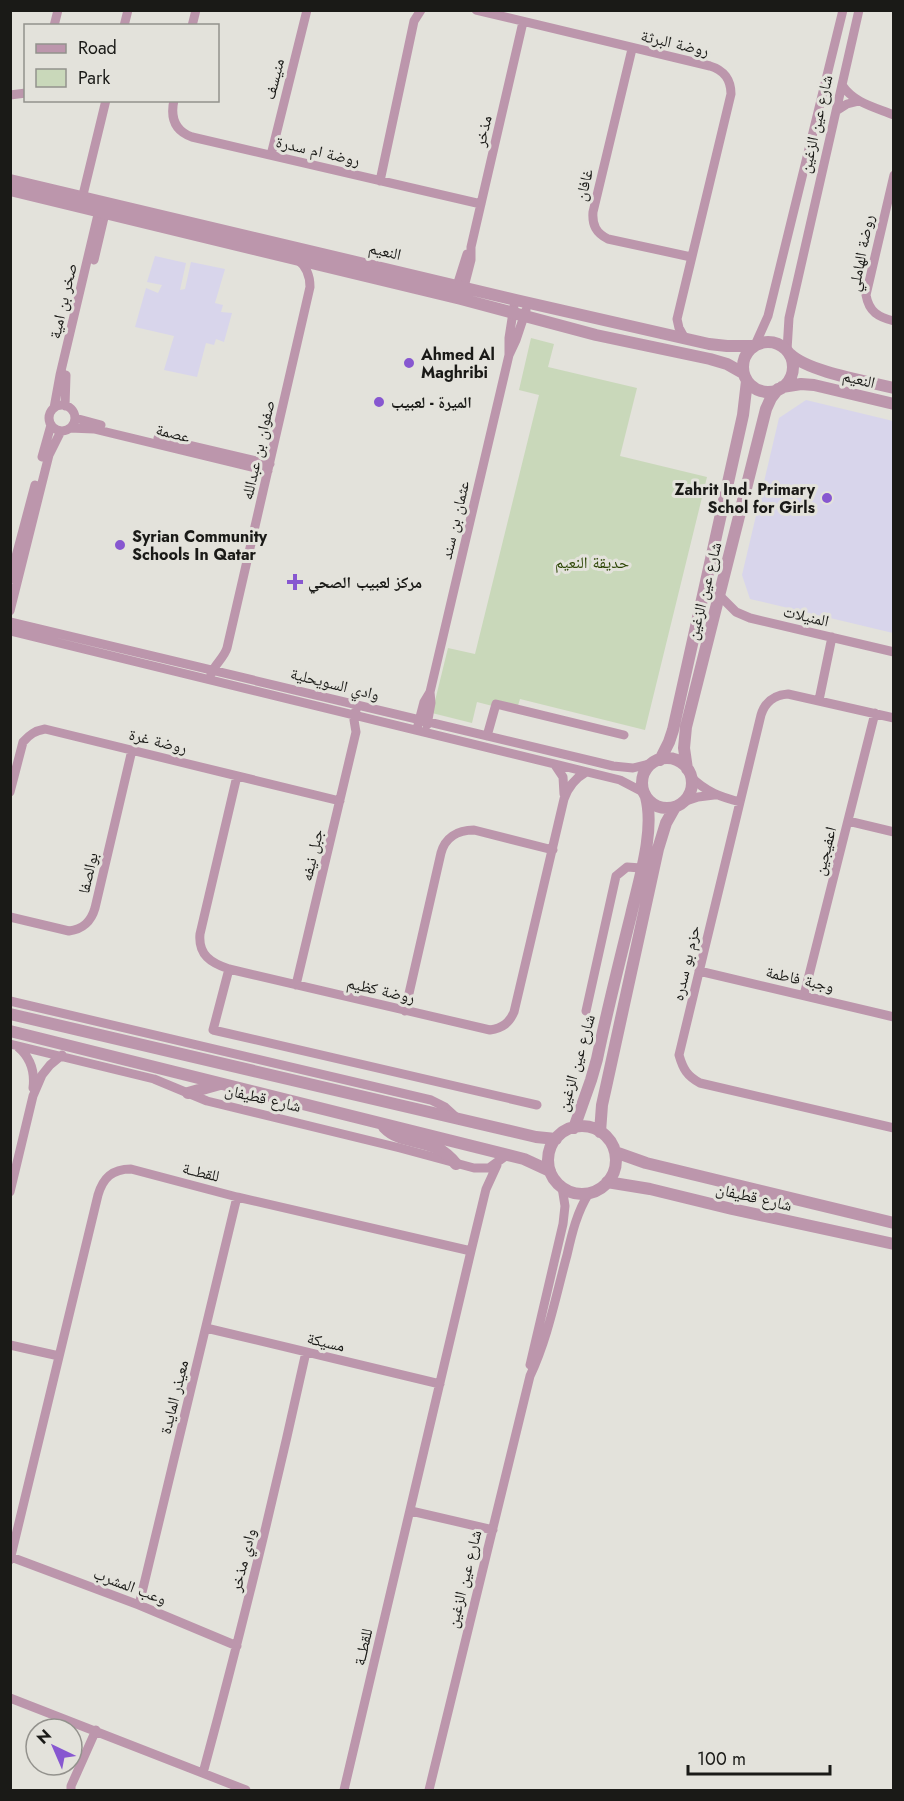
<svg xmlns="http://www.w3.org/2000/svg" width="904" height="1801" viewBox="0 0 904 1801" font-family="Jost,'Noto Naskh Arabic',sans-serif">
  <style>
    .education { fill: #d8d5eb }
    .green { fill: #c9d8ba }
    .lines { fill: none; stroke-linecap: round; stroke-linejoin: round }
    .minor { stroke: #bc96ac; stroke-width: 9 }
    .tertiary { stroke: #bc96ac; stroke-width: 12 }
    .poi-dot { fill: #8757d0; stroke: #e3e2db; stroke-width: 2 }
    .labels { text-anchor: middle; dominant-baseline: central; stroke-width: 6; stroke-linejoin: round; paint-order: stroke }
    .street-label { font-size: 16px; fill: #1a1a17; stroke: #e3e2db }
    .poi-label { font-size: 16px; font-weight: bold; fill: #1a1a17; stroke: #e3e2db; text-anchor: start }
    .park-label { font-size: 16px; fill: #2c4504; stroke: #e3e2db }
  </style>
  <rect width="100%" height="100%" fill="#e3e2db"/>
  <path class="education" d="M155 256 186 263 180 290 185 289 191 262 225 269 215 303 223 305 221 312 232 313 224 342 216 339 214 345 206 343 197 377 164 370 174 336 135 327 146 288 158 293 162 285 147 282Z
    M806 400 893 421V633L750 599 742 575 779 418Z"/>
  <path class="green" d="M531 338 554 344 548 367 637 388 620 456 707 477 645 730 520 699 516 712 477 702 472 723 432 713 448 648 475 654 539 395 519 390Z"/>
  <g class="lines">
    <path class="minor" d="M476 10 710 66C724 70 731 80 731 94L677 319 679 328 684 337
      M54 26 58 10
      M124 26 128 10
      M192 26 196 10
      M632 49 593 212C592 225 596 233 608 239L691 257
      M842 85C854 103 874 107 894 115
      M10 95 26 93
      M174 100C170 118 175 131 192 137L481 204
      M836 111 847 104 859 101
      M271 155 307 10
      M894 175 866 295C869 312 878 317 894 321
      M380 181 414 21 421 10
      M81 203 106 100
      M94 260 106 209
      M463 291 471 260V247L523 22
      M455 292 467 254
      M755 345 768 316 843 10
      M787 350 789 318 859 10
      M509 355V338L514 306
      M49 418a13 13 0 1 1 26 0a13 13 0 1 1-26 0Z
      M65 406 66 375
      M54 408 60 375 100 206
      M75 418 101 425
      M70 428 94 429 268 471
      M158 438 270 464
      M42 457 51 425
      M10 579 35 485
      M720 596 736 612 750 618 894 652
      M10 611 49 455 61 431
      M10 622 613 766 633 768 653 763
      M10 631 620 780 643 792
      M211 674C214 665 224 658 227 648L310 287C310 276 307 267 298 260
      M819 700 832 637
      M894 718 788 694C774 695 765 702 761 715L679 1055C683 1069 687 1076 700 1083L894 1128
      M418 725 424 702 430 692 509 355 516 340 526 310
      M427 725 431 703 430 692
      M487 736 496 704 624 735
      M555 765 563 777 564 794
      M237 776 200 934C198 955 211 963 229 969L490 1030C503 1028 509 1023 514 1012L564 799C568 787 574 779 586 772
      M691 777C706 792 721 797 740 802
      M10 792 23 742C30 734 35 731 45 729L340 801
      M683 802 698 797 714 795
      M848 821 894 832
      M10 917 69 931C83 929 91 922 95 908L132 750
      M229 969 213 1030 537 1105
      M699 971 894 1017
      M296 985 356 732 354 720 356 710
      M804 995 875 713
      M10 1001 431 1100 445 1107 457 1118
      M405 1011 441 853C445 838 457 830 474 830L553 850
      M586 1011 616 876 627 867 641 868
      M10 1044 154 1079 207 1101 400 1148 474 1168H489L507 1155
      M18 1047C31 1058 35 1072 33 1088
      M10 1192 33 1096 42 1075 50 1065 62 1055
      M471 1251 486 1189 497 1165
      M206 1328 440 1384
      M10 1345 59 1356
      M530 1365 563 1224 565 1206 562 1187
      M411 1511 493 1530
      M11 1557 139 1605 237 1646
      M10 1560 98 1195C103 1178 112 1169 131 1169L237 1197 471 1251 344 1790
      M139 1605 237 1197
      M10 1698 246 1790
      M203 1773C241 1633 275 1493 306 1352
      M71 1790V1786L96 1730
      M429 1790 530 1376C548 1338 556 1295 567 1255 572 1233 577 1212 589 1193"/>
    <path class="tertiary" d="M10 180 516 300 709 344 727 346H753
      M10 190 461 299 596 335 710 359 727 364 743 373
      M743 367a25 25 0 1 1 50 0a25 25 0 1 1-50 0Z
      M790 354C809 372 866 381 894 388
      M782 387 801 384 814 385 894 404
      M642 783a25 25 0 1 1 50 0a25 25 0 1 1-50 0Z
      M660 760 669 742 673 730 743 415 747 381
      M687 769 684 748 686 727 766 409 771 398 778 389
      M10 1014 536 1137 556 1139
      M10 1031 524 1159 550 1171
      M188 1093 220 1084
      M548 1160a34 34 0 1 1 68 0a34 34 0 1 1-68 0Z
      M384 1127C404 1148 433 1134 456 1164
      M574 1128 591 1080 597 1059C607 1011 619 963 631 915 639 880 655 831 646 797
      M600 1132 602 1105 606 1087 658 849 666 823 675 807
      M615 1152 646 1163 894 1223
      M607 1182 650 1189 732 1209 894 1244"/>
  </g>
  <g class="poi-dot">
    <circle cx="409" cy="363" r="6"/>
    <circle cx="379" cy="402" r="6"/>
    <circle cx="827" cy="498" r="6"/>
    <circle cx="120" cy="545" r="6"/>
    <path d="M292 573h6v6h6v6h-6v6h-6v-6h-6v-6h6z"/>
  </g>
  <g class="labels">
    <g class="street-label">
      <text transform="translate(675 43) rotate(13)">روضة البرثة</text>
      <text transform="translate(274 79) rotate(-76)">منيسف</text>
      <text transform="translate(816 124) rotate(-77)">شارع عين الزغين</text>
      <text transform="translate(483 131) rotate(-77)">مذخر</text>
      <text transform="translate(318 151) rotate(13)">روضة ام سدرة</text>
      <text transform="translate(584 185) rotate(-77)">غافان</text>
      <text transform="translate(385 251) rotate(13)">النعيم</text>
      <text transform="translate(861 253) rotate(-79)">روضة الهاملي</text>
      <text transform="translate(63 301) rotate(-77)">صخر بن امية</text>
      <text transform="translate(859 379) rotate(14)">النعيم</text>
      <text transform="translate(173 433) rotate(14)">عصمة</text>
      <text transform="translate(258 450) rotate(-77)">صفوان بن عبدالله</text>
      <text transform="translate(455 520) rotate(-77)">عثمان بن سند</text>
      <text transform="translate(704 591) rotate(-76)">شارع عين الزغين</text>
      <text transform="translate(806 616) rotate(13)">المنيلات</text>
      <text transform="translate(335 684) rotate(14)">وادي السويحلية</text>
      <text transform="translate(158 741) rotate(14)">روضة غرة</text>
      <text transform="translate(825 851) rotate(-76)">اعفيجين</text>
      <text transform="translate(312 855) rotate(-77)">جبل نيفه</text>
      <text transform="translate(88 873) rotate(-77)">بوالصفا</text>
      <text transform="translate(686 963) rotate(-77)">حزم بو سدره</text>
      <text transform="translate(800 979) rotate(13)">وجبة فاطمة</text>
      <text transform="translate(381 990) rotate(13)">روضة كظيم</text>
      <text transform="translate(576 1063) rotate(-74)">شارع عين الزغين</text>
      <text transform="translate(263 1098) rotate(13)">شارع قطيفان</text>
      <text transform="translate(201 1172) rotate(14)">للقطــة</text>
      <text transform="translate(754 1197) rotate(13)">شارع قطيفان</text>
      <text transform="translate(326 1342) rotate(13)">مسيكة</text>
      <text transform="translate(174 1397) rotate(-76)">معيذر المايدة</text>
      <text transform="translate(243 1560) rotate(-76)">وادي مذخر</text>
      <text transform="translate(464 1579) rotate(-76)">شارع عين الزغين</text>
      <text transform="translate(130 1586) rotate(21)">وعب المشرب</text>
      <text transform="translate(363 1647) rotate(-77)">للقطــة</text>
    </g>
    <g class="poi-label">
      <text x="421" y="354">Ahmed Al<tspan x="421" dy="18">Maghribi</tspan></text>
      <text x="391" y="402">الميرة - لعبيب</text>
      <text x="815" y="489" text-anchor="end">Zahrit Ind. Primary<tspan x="815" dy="18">Schol for Girls</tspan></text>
      <text x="132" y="536">Syrian Community<tspan x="132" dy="18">Schools In Qatar</tspan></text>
      <text x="308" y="582">مركز لعبيب الصحي</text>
    </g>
    <g class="park-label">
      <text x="592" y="562">حديقة النعيم</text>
    </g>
  </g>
  <rect width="904" height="1801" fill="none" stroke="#1a1a17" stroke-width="24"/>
  <rect x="24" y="24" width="195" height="78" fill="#e3e2db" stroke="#93928d" stroke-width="1.5"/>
  <rect x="36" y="44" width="30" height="9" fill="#bc96ac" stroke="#93928d" stroke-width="1.5"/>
  <text x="78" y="54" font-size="18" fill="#1a1a17">Road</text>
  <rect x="36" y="69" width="30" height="18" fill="#c9d8ba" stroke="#93928d" stroke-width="1.5"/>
  <text x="78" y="84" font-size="18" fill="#1a1a17">Park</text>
  <g transform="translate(54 1747) rotate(316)"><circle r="28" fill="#e3e2db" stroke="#93928d" stroke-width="1.5"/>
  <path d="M0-4.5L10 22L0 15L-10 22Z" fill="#8757d0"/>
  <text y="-9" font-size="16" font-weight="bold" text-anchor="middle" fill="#1a1a17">N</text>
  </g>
  <path d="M688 1765v9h142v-9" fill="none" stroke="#1a1a17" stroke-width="3"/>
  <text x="697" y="1765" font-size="18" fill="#1a1a17" stroke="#e3e2db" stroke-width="4.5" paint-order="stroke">100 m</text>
</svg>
